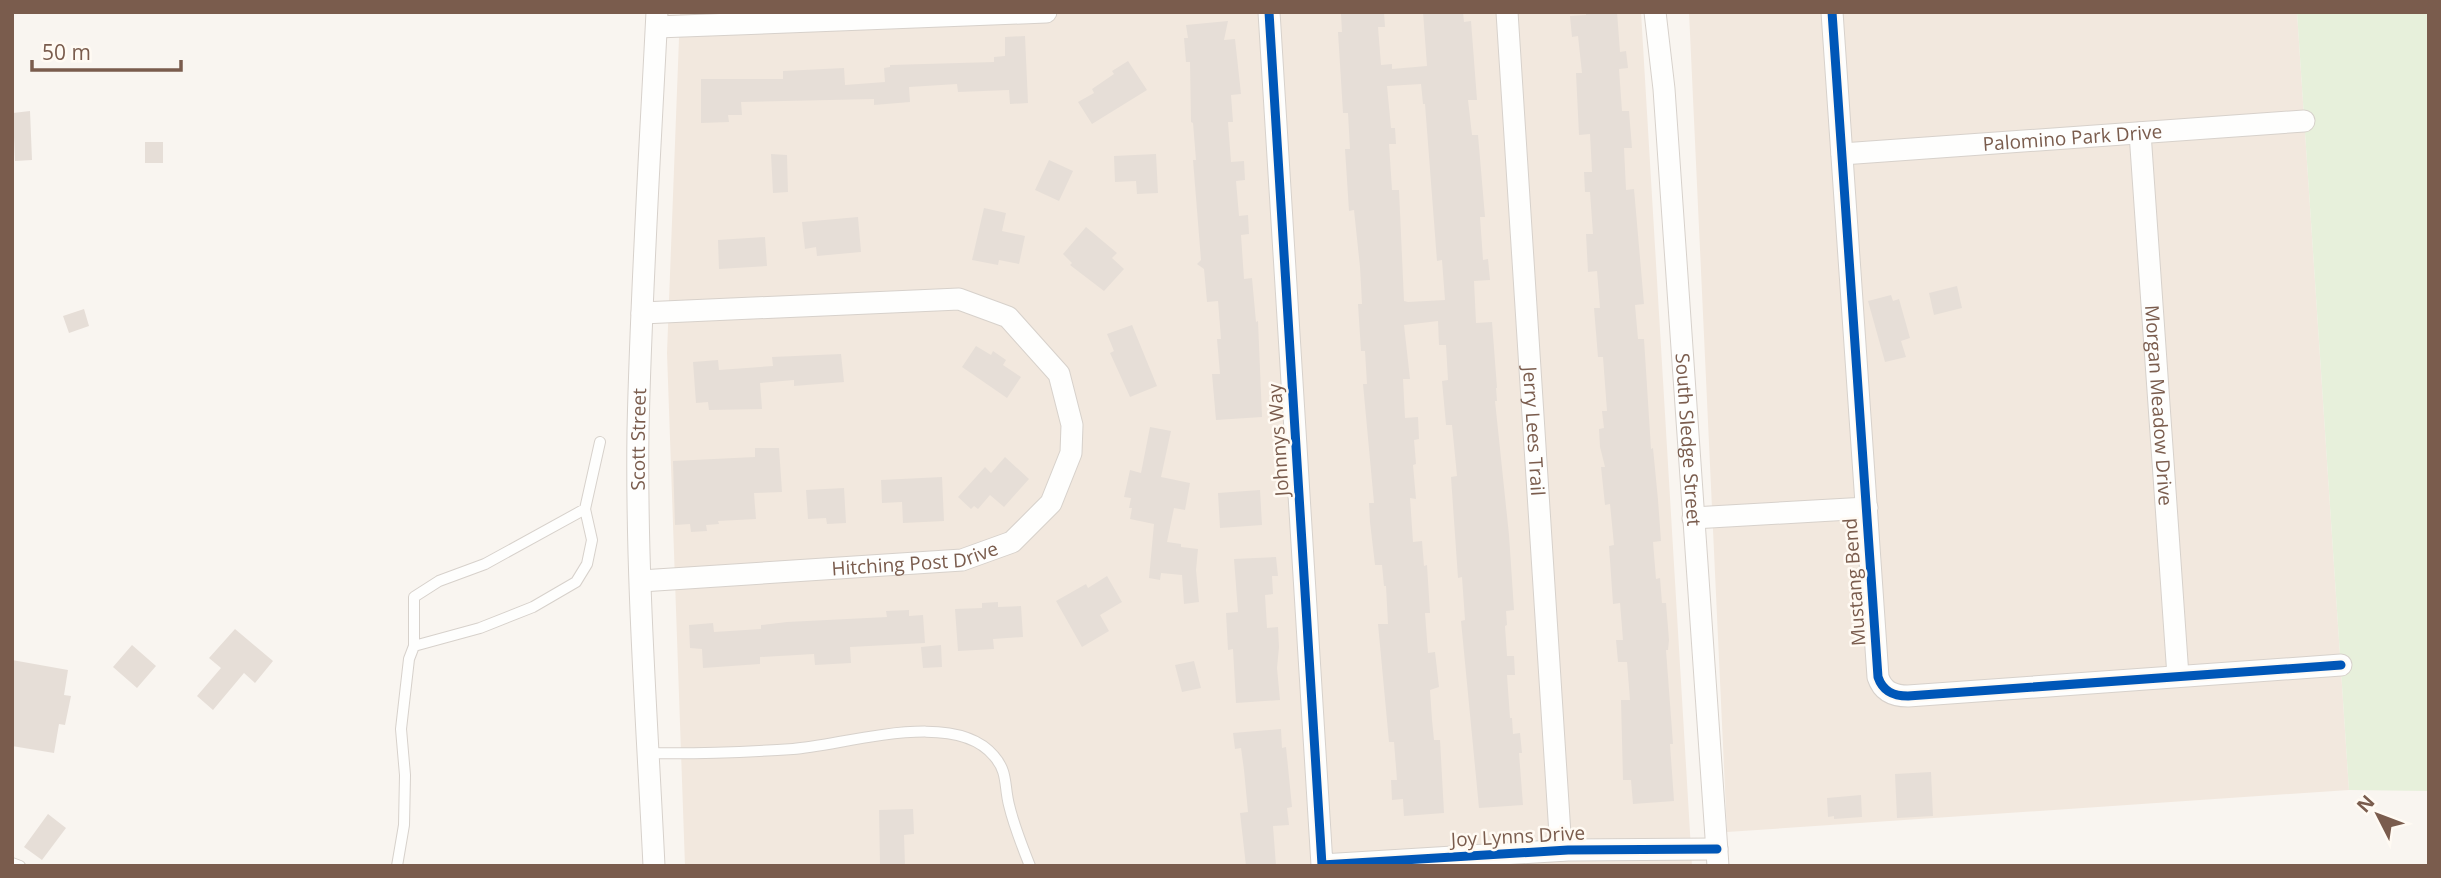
<svg xmlns="http://www.w3.org/2000/svg" width="2441" height="878" viewBox="0 0 2441 878" font-family="'Open Sans',sans-serif">
  <style>
    .residential { fill: #f2e8de }
    .green { fill: #e7f0db }
    .building { fill: #e6ded7; fill-rule: evenodd }
    .lines { fill: none; stroke-linecap: round; stroke-linejoin: round }
    .lane-casing { stroke: #d7d1cb; stroke-width: 12 }
    .street-casing { stroke: #d7d1cb; stroke-width: 23 }
    .lane { stroke: #fefefd; stroke-width: 10 }
    .street { stroke: #fefefd; stroke-width: 21 }
    .cycleway-casing { stroke: #fffaf3; stroke-width: 13 }
    .cycleway { stroke: #0057b8; stroke-width: 9 }
    .labels { text-anchor: middle; dominant-baseline: central; stroke-width: 5; stroke-linejoin: round; paint-order: stroke }
    .street-label { font-size: 19px; fill: #7a5c4d; stroke: #fffaf3 }
  </style>
  <rect width="100%" height="100%" fill="#f9f5f0"/>
  <path class="residential" d="M680 12H1641L1692 866H685L667 353Z
    M1689 12H2297L2349 790 1727 832Z"/>
  <path class="green" d="M2297 12H2429V791L2349 790Z"/>
  <path class="building" d="M1384 12 1385 27H1378L1381 65 1392 64V69L1427 66 1423 12H1463L1464 22 1471 21 1477 100H1468L1472 135H1478L1485 217H1480L1483 260 1488 259 1490 280 1474 281 1476 323 1492 322 1497 388H1496L1497 401H1495L1509 535 1514 610 1506 611 1507 625 1505 626 1507 656H1514L1515 675H1507L1510 718H1512L1513 734 1520 733 1522 753H1519L1523 805 1479 808 1461 621 1465 620 1462 577 1458 578 1451 477 1457 476 1452 425H1446L1442 381 1448 380 1446 345H1439L1438 321 1404 325 1410 379H1403L1405 418 1418 417 1419 439 1414 440 1416 464 1413 465 1416 499 1410 498 1413 542 1422 541 1424 566 1427 565 1430 613H1425L1428 653 1435 652 1439 687 1430 690 1432 720 1434 740H1440L1444 813 1404 816 1403 799 1392 800 1391 780H1397L1394 742H1389L1378 624H1388L1386 586H1384L1382 565H1375L1370 522 1369 503H1374L1363 384H1367L1365 351H1361L1358 304H1362L1360 267 1354 210 1349 211 1345 149H1350L1348 113H1343L1338 32H1342L1341 14ZM1421 84 1423 104H1425L1437 261 1442 260 1445 300 1408 302 1404 301 1399 190H1392L1389 144H1396L1395 128H1391L1387 86Z
    M1586 12H1617L1620 52 1626 51 1628 68 1619 69 1622 111H1629L1632 148H1624L1626 190 1634 189 1644 304 1635 305 1638 339H1644L1651 449 1653 448 1658 500 1661 541 1653 542 1656 579 1660 578 1662 603H1666L1669 640 1668 650H1666L1673 744H1670L1674 801 1633 804 1631 780H1623L1621 700H1630L1627 662H1618L1616 640H1623L1620 603 1613 604 1609 546 1614 545 1610 504 1605 505 1601 467H1605L1600 447 1599 429 1604 428 1602 411H1607L1603 357H1598L1594 308H1600L1597 271 1588 272 1586 234H1593L1590 192H1585L1584 172H1592L1590 134 1579 135 1576 73H1582L1578 36 1572 37 1570 16 1586 15Z
    M1228 21 1224 40 1235 39 1241 94 1231 95 1233 122H1228L1231 162 1244 161 1245 180 1236 181 1239 216 1248 215 1249 234 1241 235 1244 279 1252 278 1256 322 1258 321 1262 417 1216 420 1212 374H1220L1217 339H1221L1218 301 1207 302 1204 269 1197 264 1201 260 1193 160H1196L1193 123 1191 122 1190 62H1186L1184 38H1188L1186 25Z
    M1025 36 1028 103 1010 104 1009 90 958 92 957 84 909 87 910 102 874 105V99L741 102 742 115H728L729 122 701 123V79H783V71L844 68 845 85 885 82 884 68 890 67V65L994 62V57L1005 56V37Z
    M1128 61 1147 90 1092 124 1078 102 1094 93 1092 89 1114 74 1112 71Z
    M30 111 32 160 15 161 13 113Z
    M145 142H163V163H145Z
    M771 154 787 155 788 192 773 193Z
    M1156 154 1158 193 1137 194 1136 181 1115 182 1114 156Z
    M1049 160 1073 171 1059 201 1035 190Z
    M984 208 1006 213 1002 231 1025 236 1019 264 999 260 998 265 972 260Z
    M858 217 861 252 817 256 816 247 805 249 802 222Z
    M1086 227 1117 253 1112 258 1124 269 1104 291 1070 265 1072 263 1063 254Z
    M765 237 767 266 719 269 718 240Z
    M1957 286 1962 308 1934 315 1929 293Z
    M1891 295 1893 301 1899 299 1910 338 1901 341 1906 357 1885 362 1868 301Z
    M84 309 89 326 69 333 63 316Z
    M1132 325 1157 386 1130 397 1110 353 1114 351 1107 334Z
    M976 346 991 355 993 351 1006 360 1003 365 1021 377 1007 398 962 367Z
    M841 354 844 382 794 386V380L760 383 762 409 709 410 708 402 696 403 693 362 718 360 719 370 773 366 772 357Z
    M1150 427 1171 431 1161 477 1190 483 1185 510 1174 508 1167 542 1181 544V547L1198 549 1196 570 1199 602 1184 604 1182 575 1161 573 1160 580 1149 578 1154 524 1130 519 1132 508H1129L1131 498 1124 497 1130 470 1141 473Z
    M755 448H779L782 492 754 493 756 519 718 521 719 524 706 525 707 531 691 532 690 524 675 525 673 461 755 457Z
    M1005 457 1029 479 1004 507 990 495 978 509 974 506 971 509 958 497 985 467 991 473Z
    M942 477 944 521 903 523 902 502 882 503 881 480Z
    M844 488 846 523 827 524 826 518 808 519 806 490Z
    M1260 490 1262 525 1220 528 1218 493Z
    M1276 557 1278 576H1272L1273 594 1265 595 1267 628 1278 627 1279 647 1277 668 1280 700 1236 703 1233 649 1228 650 1226 613 1238 612 1234 559Z
    M1107 576 1122 602 1100 615 1109 631 1082 647 1056 601 1086 584 1088 588Z
    M998 602V607L1021 606 1023 637 993 639 994 649 958 651 955 609 982 608V603Z
    M909 610V616L923 615 925 643 850 647 851 663 815 665 814 654 760 657V664L703 668 702 649 690 648 689 625 713 623 714 632 761 629V625L787 622 887 617 886 611Z
    M235 629 273 661 255 683 244 673 213 710 197 696 221 668 209 658Z
    M132 645 156 666 137 688 113 667Z
    M941 645 942 667 923 668 921 647Z
    M12 660 68 670 64 695 71 696 65 725 59 724 54 753 12 746Z
    M1194 661 1201 688 1182 692 1175 665Z
    M1281 729 1282 748 1286 747 1292 807 1287 808 1289 825 1273 826 1276 866H1246L1240 813 1248 812 1244 770 1241 748 1235 749 1233 733Z
    M1931 772 1933 816 1897 818 1895 774Z
    M1861 795 1862 817 1834 819V816L1828 817 1827 798Z
    M913 809 914 834 904 835 905 866H880L879 810Z
    M48 814 66 828 42 860 24 847Z"/>
  <g class="lines">
    <defs>
      <path id="lane" d="M414 646V597L439 581 485 564 585 509
        M649 753C697 754 745 752 793 749 846 745 955 708 994 756 1008 772 1004 785 1009 805 1014 826 1022 846 1030 866
        M12 863 20 866
        M397 866 404 825 405 775 401 729 409 659 414 646 480 628 533 607 576 582 587 564 592 540 585 509 600 442"/>
      <g id="street">
        <path d="M1269 12 1322 865 1568 850 1717 849"/>
        <path id="s1" d="M1507 12 1561 850"/>
        <path id="s2" d="M1655 12 1664 89 1718 866"/>
        <path d="M1832 12 1878 677C1883 692 1894 696 1908 696L2341 665"/>
        <path d="M657 27 1046 12"/>
        <path id="s3" d="M2140 133 2178 676"/>
        <path id="s4" d="M1842 154 2304 121"/>
        <path d="M1693 518 1867 508"/>
        <path id="s5" d="M641 581 962 560 1012 542 1051 503 1071 453 1072 425 1059 374 1008 317 959 299 642 313"/>
        <path id="s6" d="M654 866C647 721 636 576 638 431 641 291 650 152 657 12"/>
      </g>
    </defs>
    <use href="#lane" class="lane-casing"/>
    <use href="#street" class="street-casing"/>
    <use href="#lane" class="lane"/>
    <use href="#street" class="street"/>
    <defs>
      <path id="cycleway" d="M1269 12 1322 865 1568 850 1717 849
        M1832 12 1878 677C1883 692 1894 696 1908 696L2341 665"/>
    </defs>
    <use href="#cycleway" class="cycleway-casing"/>
    <use href="#cycleway" class="cycleway"/>
  </g>
  <g class="labels">
    <g class="street-label">
      <text stroke="none"><textPath href="#s4" startOffset="231">Palomino Park Drive</textPath></text>
      <text stroke="none"><textPath href="#s3" startOffset="273">Morgan Meadow Drive</textPath></text>
      <text stroke="none"><textPath href="#s1" startOffset="420">Jerry Lees Trail</textPath></text>
      <text stroke="none"><textPath href="#s6" startOffset="427">Scott Street</textPath></text>
      <text stroke="none"><textPath href="#s2" startOffset="429">South Sledge Street</textPath></text>
      <text transform="translate(1278 440) rotate(-94)">Johnnys Way</text>
      <text stroke="none"><textPath href="#s5" startOffset="275">Hitching Post Drive</textPath></text>
      <text transform="translate(1854 582) rotate(-94)">Mustang Bend</text>
      <text transform="translate(1518 836) rotate(-3)">Joy Lynns Drive</text>
    </g>
  </g>
  <rect width="2441" height="878" fill="none" stroke="#7a5c4d" stroke-width="28"/>
  <g transform="translate(2378 815) rotate(312)" stroke="#fffaf3" stroke-width="5" paint-order="stroke">
  <path d="M0-5L12 26L0 18L-12 26Z" fill="#7a5c4d"/>
  <text y="-10" font-size="19" font-weight="bold" text-anchor="middle" fill="#7a5c4d">N</text>
  </g>
  <path d="M32 60v10h149v-10" fill="none" stroke="#7a5c4d" stroke-width="3.5"/>
  <text x="42" y="60" font-size="21" fill="#7a5c4d" stroke="#fffaf3" stroke-width="5" paint-order="stroke">50 m</text>
</svg>
